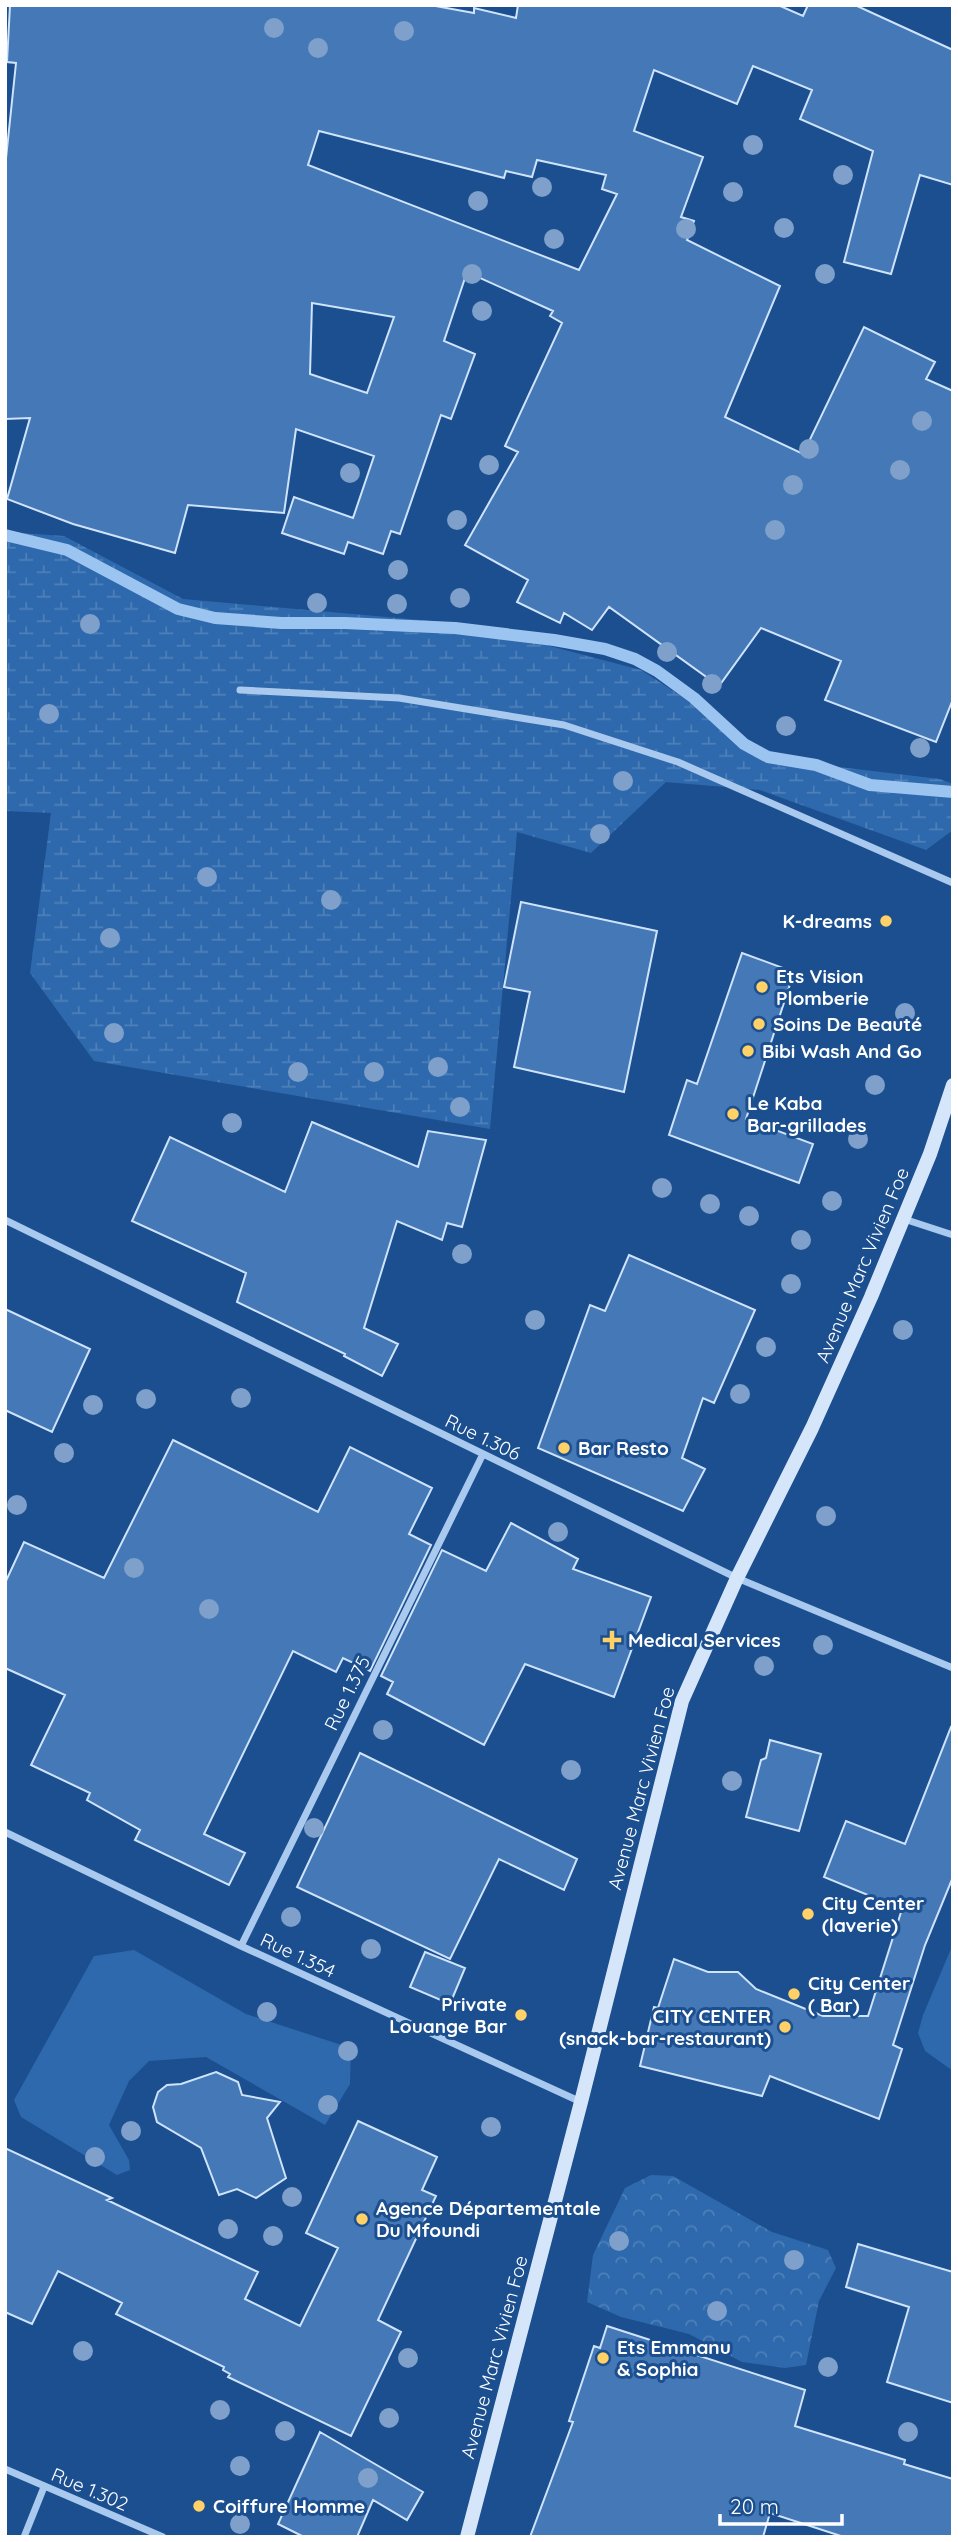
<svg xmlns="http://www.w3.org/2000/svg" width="958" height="2542" viewBox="0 0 958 2542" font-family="Quicksand,sans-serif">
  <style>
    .green { fill: #2e69ad }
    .forest { fill: url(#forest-crowns) }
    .wetland { fill: url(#wetland-marsh) }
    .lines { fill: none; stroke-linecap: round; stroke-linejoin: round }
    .stream { stroke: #9cc4f0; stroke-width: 12 }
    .building { fill: #4478b7; stroke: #cfe3fa; stroke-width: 2; fill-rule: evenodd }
    .street { stroke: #a9c9ee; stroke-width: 7 }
    .secondary { stroke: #d6e6fa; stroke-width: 14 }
    .tree { fill: #7ea0ca }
    .poi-dot { fill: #ffd166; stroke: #1b4f8f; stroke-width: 2.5 }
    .labels { text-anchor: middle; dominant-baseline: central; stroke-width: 6; stroke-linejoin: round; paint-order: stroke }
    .poi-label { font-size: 19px; font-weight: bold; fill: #fff; stroke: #1b4f8f; text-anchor: start }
    .street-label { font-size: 19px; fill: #fff; stroke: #1b4f8f }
  </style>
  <defs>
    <pattern id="forest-crowns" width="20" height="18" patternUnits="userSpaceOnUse" patternTransform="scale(1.75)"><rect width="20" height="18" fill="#2e69ad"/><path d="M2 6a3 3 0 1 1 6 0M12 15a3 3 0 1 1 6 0" fill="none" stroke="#4d80b9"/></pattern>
    <pattern id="wetland-marsh" width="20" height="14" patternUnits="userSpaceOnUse" patternTransform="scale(1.75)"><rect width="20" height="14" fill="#2e69ad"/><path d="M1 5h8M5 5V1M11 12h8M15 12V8" fill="none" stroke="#4d80b9"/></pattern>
  </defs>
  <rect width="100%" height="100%" fill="#1b4f8f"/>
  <path class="green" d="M953 1944V2071L925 2051 918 2033 923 2015Z
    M134 1950 246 2014 351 2048 350 2084 325 2125 206 2057 149 2061 129 2081 109 2125 129 2160 130 2170 117 2175 21 2117 14 2100 94 1956Z"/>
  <path class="forest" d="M651 2175 673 2176 772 2232 828 2250 836 2268 819 2301 806 2365 785 2368 742 2362 689 2334 621 2317 587 2302 593 2255 625 2188Z"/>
  <path class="wetland" d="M5 532 64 536 183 599 466 624 641 670 780 760 940 779 953 784V830L926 850 760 790 666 782 591 853 517 832 490 1129 94 1061 30 973 51 813 5 811Z"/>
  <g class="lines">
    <path class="stream" d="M5 535 67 550 178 609 215 618 281 623H345L455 628 554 640 605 649 635 659 657 671 694 698 744 744 768 757 816 765 870 785 953 792"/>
  </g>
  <path class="building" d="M10 5H430L474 13V8L516 18 518 5H778L803 16 808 5H855L953 50V185L920 175 891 274 844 262 873 151 800 119 812 90 753 66 737 104 654 70 634 131 703 157 681 217 694 221 687 240 780 286 725 417 803 454 864 327 935 362 926 379 953 391V699L936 742 825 700 841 661 761 628 719 686 609 607 592 630 564 613 560 623 517 602 528 580 465 545 518 452 505 446 562 323 550 316 553 311 467 272 444 341 475 354 451 419 441 415 400 534 391 531 383 554 348 542 344 554 282 533 294 497 353 518 374 456 296 429 284 513 188 505 175 553 73 524 7 499 30 418 5 419V168L16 63 7 62ZM319 131 504 178 506 171 532 177 537 160 606 175 602 189 617 194 579 270 308 165ZM312 303 394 317 367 393 310 374Z
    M521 902 657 931 624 1092 514 1067 530 992 504 987Z
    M742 953 794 972 746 1119 813 1144 799 1183 669 1135 687 1080 697 1084Z
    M312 1122 418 1167 428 1131 486 1140 462 1227 447 1223 442 1240 397 1221 364 1328 398 1344 382 1376 344 1356 345 1354 237 1302 246 1273 132 1221 170 1137 285 1192Z
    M629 1255 755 1310 714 1403 703 1398 682 1458 705 1469 683 1511 538 1448 590 1305 605 1311Z
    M5 1309 90 1349 52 1432 5 1410Z
    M173 1440 318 1512 350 1447 432 1488 409 1534 431 1545 370 1671 343 1658 336 1672 293 1651 204 1834 245 1853 229 1885 135 1840 140 1830 87 1800 90 1793 31 1765 65 1695 5 1668V1583L24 1542 104 1578Z
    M511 1523 578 1559 573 1569 651 1597 614 1697 525 1664 484 1745 387 1694 393 1682 381 1676 442 1550 486 1571Z
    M951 1727 953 1728V1877L925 1945 893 2045 902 2049 879 2119 770 2076 762 2096 640 2066 654 2007 658 2008 674 1959 708 1972H738L756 1989 823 2016H868L902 1909 824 1877 846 1821 905 1844Z
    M770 1740 821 1754 799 1831 746 1817 761 1760 766 1758Z
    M360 1753 577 1859 564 1890 499 1859 450 1959 297 1887Z
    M425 1952 465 1968 450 2004 410 1987Z
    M216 2072 238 2082 242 2095 280 2102 267 2118 286 2178 256 2198 237 2189 219 2195 201 2148 157 2122 153 2107 158 2092 167 2085 181 2084Z
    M358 2121 437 2157 422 2190 436 2196 378 2320 401 2332 351 2436 228 2377 230 2374 223 2370 224 2367 116 2314 122 2303 58 2271 32 2324 5 2312V2148L112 2198 107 2200 258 2272 245 2299 300 2326 338 2248 306 2233Z
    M858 2244 953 2272V2403L887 2382 909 2307 846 2287Z
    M607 2326 805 2390 795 2426 905 2460 904 2464 953 2479V2537H844L770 2513 763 2537H530L573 2422 569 2421 594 2346 600 2348Z
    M320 2432 423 2492 407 2520 373 2500 357 2537H304L278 2524Z"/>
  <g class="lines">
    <path class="street" d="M240 690 399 698 564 725 678 762 953 883
      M904 1219 953 1235
      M5 1220 737 1578 953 1668
      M5 1832 241 1946 581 2102
      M241 1946 483 1454
      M5 2469 163 2537
      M24 2537 44 2487"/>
    <path class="secondary" d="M467 2537 581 2102 682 1701 737 1578 812 1428 871 1297 930 1154 953 1085"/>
  </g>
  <g class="tree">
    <circle cx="274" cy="28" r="10"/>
    <circle cx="404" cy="31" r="10"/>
    <circle cx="318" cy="48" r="10"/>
    <circle cx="753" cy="145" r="10"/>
    <circle cx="843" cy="175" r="10"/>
    <circle cx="542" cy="187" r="10"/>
    <circle cx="733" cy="192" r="10"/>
    <circle cx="478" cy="201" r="10"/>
    <circle cx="784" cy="228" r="10"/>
    <circle cx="686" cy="229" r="10"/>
    <circle cx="554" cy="239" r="10"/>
    <circle cx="472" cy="274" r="10"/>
    <circle cx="825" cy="274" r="10"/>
    <circle cx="482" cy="311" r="10"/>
    <circle cx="922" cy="421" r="10"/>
    <circle cx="809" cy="449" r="10"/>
    <circle cx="489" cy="465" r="10"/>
    <circle cx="900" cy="470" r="10"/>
    <circle cx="350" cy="473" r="10"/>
    <circle cx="793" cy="485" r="10"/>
    <circle cx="457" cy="520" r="10"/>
    <circle cx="775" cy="530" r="10"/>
    <circle cx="398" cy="570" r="10"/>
    <circle cx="460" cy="598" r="10"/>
    <circle cx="317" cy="603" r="10"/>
    <circle cx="397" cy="604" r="10"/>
    <circle cx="90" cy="624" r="10"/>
    <circle cx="667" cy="652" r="10"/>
    <circle cx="712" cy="684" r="10"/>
    <circle cx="49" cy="714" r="10"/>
    <circle cx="786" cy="726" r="10"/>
    <circle cx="920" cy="748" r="10"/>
    <circle cx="623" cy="781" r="10"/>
    <circle cx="600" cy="834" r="10"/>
    <circle cx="207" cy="877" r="10"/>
    <circle cx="331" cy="900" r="10"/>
    <circle cx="110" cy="938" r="10"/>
    <circle cx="905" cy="1013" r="10"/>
    <circle cx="114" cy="1033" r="10"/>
    <circle cx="438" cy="1067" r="10"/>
    <circle cx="298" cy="1072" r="10"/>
    <circle cx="374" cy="1072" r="10"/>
    <circle cx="875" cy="1085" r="10"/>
    <circle cx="460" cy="1107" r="10"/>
    <circle cx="232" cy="1123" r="10"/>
    <circle cx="858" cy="1139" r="10"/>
    <circle cx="662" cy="1188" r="10"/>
    <circle cx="832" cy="1201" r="10"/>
    <circle cx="710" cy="1204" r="10"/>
    <circle cx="749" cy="1216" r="10"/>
    <circle cx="801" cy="1240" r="10"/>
    <circle cx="462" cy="1254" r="10"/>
    <circle cx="791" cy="1284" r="10"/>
    <circle cx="535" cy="1320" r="10"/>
    <circle cx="903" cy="1330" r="10"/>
    <circle cx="766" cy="1347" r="10"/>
    <circle cx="740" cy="1394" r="10"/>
    <circle cx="241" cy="1398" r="10"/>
    <circle cx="146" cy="1399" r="10"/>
    <circle cx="93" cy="1405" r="10"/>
    <circle cx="64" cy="1453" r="10"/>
    <circle cx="17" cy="1505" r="10"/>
    <circle cx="826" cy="1516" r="10"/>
    <circle cx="558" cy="1532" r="10"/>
    <circle cx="134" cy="1568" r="10"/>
    <circle cx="209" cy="1609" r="10"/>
    <circle cx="823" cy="1645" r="10"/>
    <circle cx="764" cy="1666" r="10"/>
    <circle cx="383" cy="1730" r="10"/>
    <circle cx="571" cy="1770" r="10"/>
    <circle cx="732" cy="1781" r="10"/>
    <circle cx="314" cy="1828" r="10"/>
    <circle cx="291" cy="1917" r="10"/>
    <circle cx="371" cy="1949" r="10"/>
    <circle cx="267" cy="2012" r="10"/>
    <circle cx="348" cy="2051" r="10"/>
    <circle cx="328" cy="2105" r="10"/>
    <circle cx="491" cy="2127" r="10"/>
    <circle cx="131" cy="2131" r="10"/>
    <circle cx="95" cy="2157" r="10"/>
    <circle cx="292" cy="2197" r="10"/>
    <circle cx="228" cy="2229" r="10"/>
    <circle cx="273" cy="2236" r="10"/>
    <circle cx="619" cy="2241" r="10"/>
    <circle cx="794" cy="2260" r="10"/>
    <circle cx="717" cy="2311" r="10"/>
    <circle cx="83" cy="2351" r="10"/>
    <circle cx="408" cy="2358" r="10"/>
    <circle cx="828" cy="2367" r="10"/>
    <circle cx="220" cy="2410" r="10"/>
    <circle cx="389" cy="2418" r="10"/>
    <circle cx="285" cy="2431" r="10"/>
    <circle cx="908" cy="2432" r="10"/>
    <circle cx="240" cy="2466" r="10"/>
    <circle cx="368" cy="2478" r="10"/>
    <circle cx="240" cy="2524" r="10"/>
  </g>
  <g class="poi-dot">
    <circle cx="886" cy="921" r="7"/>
    <circle cx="762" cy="987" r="7"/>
    <circle cx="759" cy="1024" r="7"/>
    <circle cx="748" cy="1051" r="7"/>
    <circle cx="733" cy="1114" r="7"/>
    <circle cx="564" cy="1448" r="7"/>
    <path d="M608.5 1629.5h7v7h7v7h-7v7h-7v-7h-7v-7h7z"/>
    <circle cx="808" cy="1914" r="7"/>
    <circle cx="794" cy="1994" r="7"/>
    <circle cx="521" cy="2015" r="7"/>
    <circle cx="785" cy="2027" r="7"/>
    <circle cx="362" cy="2219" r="7"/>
    <circle cx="603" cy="2358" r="7"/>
    <circle cx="199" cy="2506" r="7"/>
  </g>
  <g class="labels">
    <g class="poi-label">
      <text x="872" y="921" text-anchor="end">K-dreams</text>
      <text x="776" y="976">Ets Vision<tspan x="776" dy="22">Plomberie</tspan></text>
      <text x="773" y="1024">Soins De Beauté</text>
      <text x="762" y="1051">Bibi Wash And Go</text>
      <text x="747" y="1103">Le Kaba<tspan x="747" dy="22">Bar-grillades</tspan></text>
      <text x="578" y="1448">Bar Resto</text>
      <text x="628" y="1640">Medical Services</text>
      <text x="822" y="1903">City Center<tspan x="822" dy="22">(laverie)</tspan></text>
      <text x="808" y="1983">City Center<tspan x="808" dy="22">( Bar)</tspan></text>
      <text x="507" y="2004" text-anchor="end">Private<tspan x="507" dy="22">Louange Bar</tspan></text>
      <text x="771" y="2016" text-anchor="end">CITY CENTER<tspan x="771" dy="22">(snack-bar-restaurant)</tspan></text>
      <text x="376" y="2208">Agence Départementale<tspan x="376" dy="22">Du Mfoundi</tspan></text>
      <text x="617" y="2347">Ets Emmanu<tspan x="617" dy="22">&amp; Sophia</tspan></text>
      <text x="213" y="2506">Coiffure Homme</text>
    </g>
    <g class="street-label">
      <text transform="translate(862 1265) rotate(-67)">Avenue Marc Vivien Foe</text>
      <text transform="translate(483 1437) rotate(26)">Rue 1.306</text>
      <text transform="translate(347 1693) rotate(-64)">Rue 1.375</text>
      <text transform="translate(641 1788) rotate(-75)">Avenue Marc Vivien Foe</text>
      <text transform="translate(298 1955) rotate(25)">Rue 1.354</text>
      <text transform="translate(494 2357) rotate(-75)">Avenue Marc Vivien Foe</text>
      <text transform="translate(90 2489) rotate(23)">Rue 1.302</text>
    </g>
  </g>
  <rect width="958" height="2542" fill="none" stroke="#ffffff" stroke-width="14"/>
  <path d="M720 2514v10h122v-10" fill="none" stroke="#ffffff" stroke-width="3.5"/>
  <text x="730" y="2514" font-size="21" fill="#ffffff" stroke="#1b4f8f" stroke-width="5" paint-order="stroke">20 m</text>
</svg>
